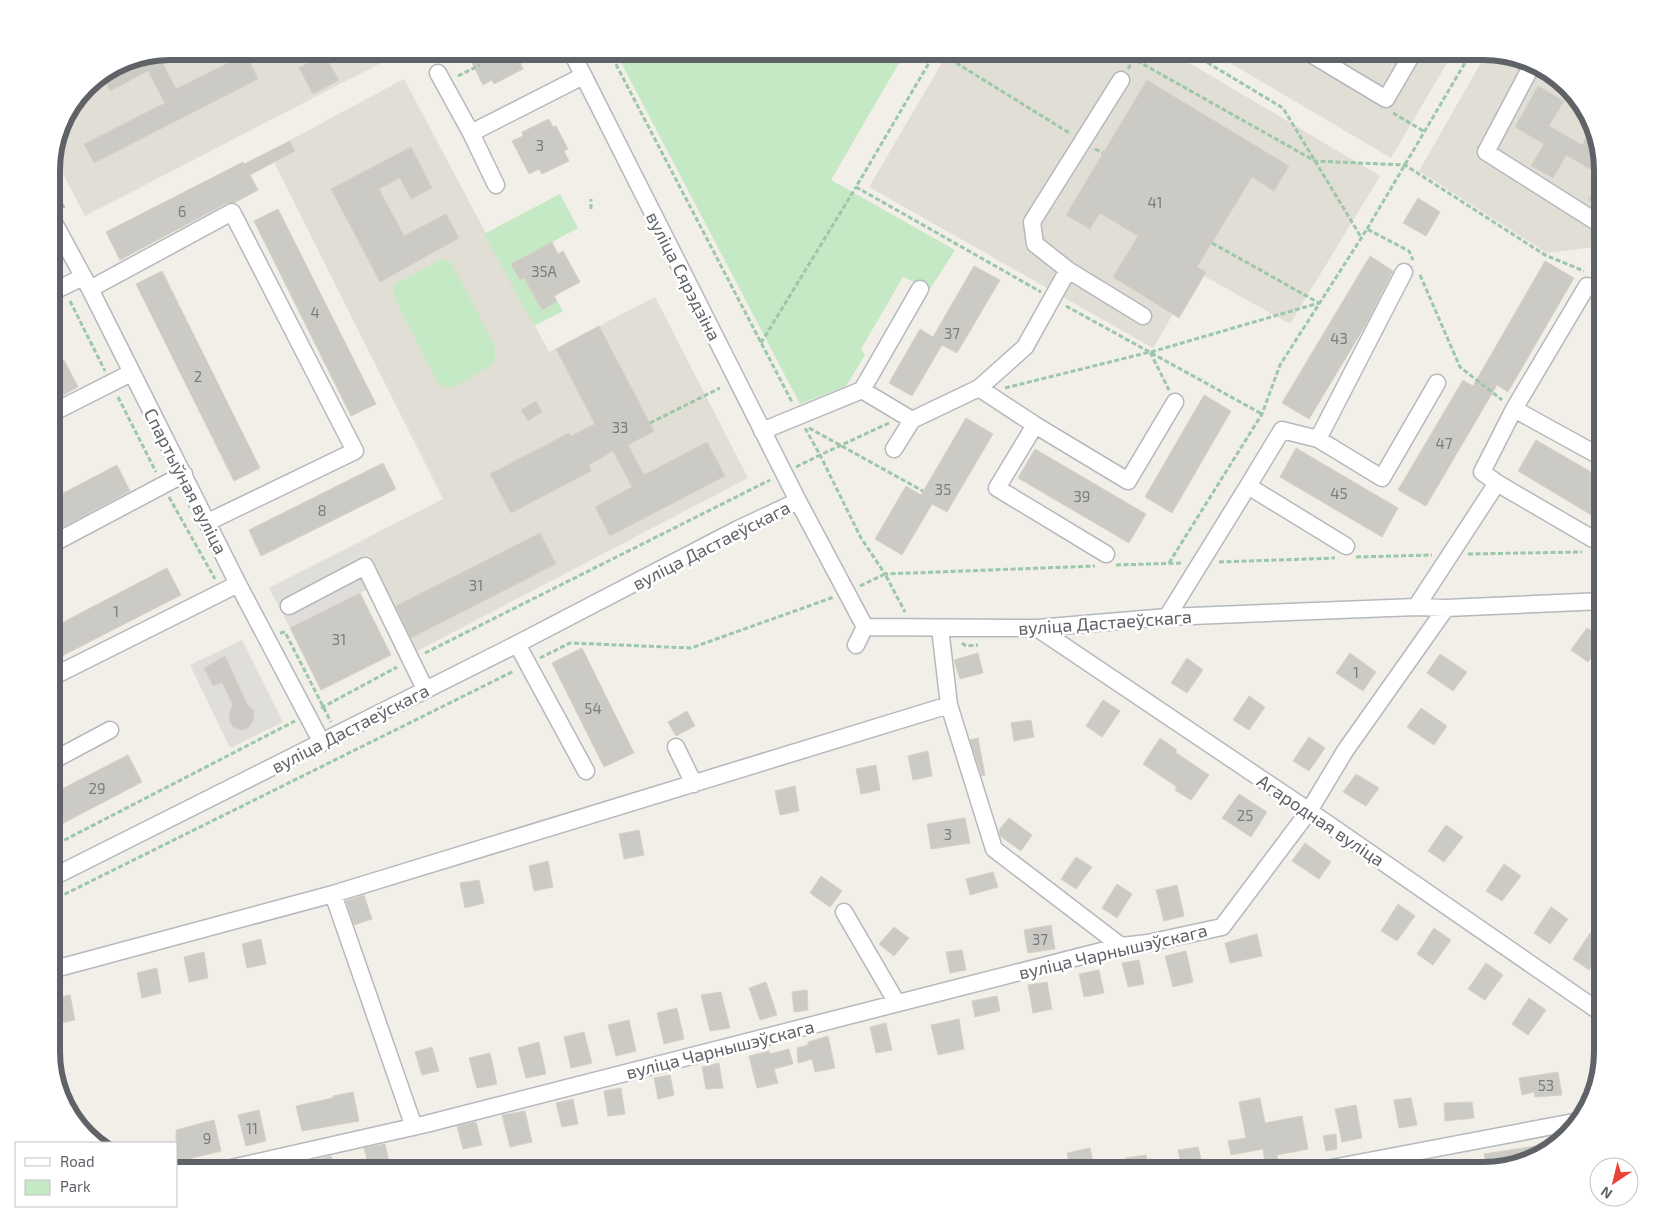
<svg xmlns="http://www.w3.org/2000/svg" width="1654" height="1222" viewBox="0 0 1654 1222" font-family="'Exo 2',sans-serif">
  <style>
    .industrial { fill: #e0deda }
    .education { fill: #e1ded6 }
    .green { fill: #c5e8c5 }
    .building { fill: #cccac5; stroke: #d6d1c6 }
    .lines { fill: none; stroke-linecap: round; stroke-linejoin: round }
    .minor-casing { stroke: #b5b8bc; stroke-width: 19 }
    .path { stroke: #9cc7a9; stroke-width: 3; stroke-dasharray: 5 2.5; stroke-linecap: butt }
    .minor { stroke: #fff; stroke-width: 16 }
    .labels { text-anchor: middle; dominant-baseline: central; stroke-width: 5; stroke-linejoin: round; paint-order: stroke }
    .number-label { font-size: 15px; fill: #7a7d7f }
    .street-label { font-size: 18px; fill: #5f6368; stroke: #fff }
    .rim { fill: none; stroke: #5f6368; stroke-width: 6 }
  </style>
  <rect width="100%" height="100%" fill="#f1efe8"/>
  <path class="industrial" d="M361 541 382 582 290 628 269 588Z
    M242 640 283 722 230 748 190 665Z"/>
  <path class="education" d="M170 51H404L85 216 53 155 63 118 92 81 125 60Z
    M949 51H1169L1380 176 1290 324 1204 276 1179 318 1173 314 1153 348 869 187Z
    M1210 51H1454L1391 158Z
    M1487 52 1556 76 1590 117 1603 170V246L1547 253 1419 171Z
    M404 79 549 352 655 297 748 478 417 651 361 541 443 499 274 162 269 165 264 154Z"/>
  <path class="green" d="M615 51H906L831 180 955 250 930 289 903 277 861 349 865 355 846 386 800 404Z
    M560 194 578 228 511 264 520 280 524 278 542 309 557 301 563 311 534 326 484 234Z
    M442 259 451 262 494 344C495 353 497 358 491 366L453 387 445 388 438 383 396 301 393 292 395 284Z"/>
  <path class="building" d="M466 51H536L519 60 523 69 494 84 492 80 483 85Z
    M158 54 176 89 246 54 258 79 94 163 84 144 165 103 148 71 110 91 102 75 125 60Z
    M324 54 339 80 313 94 299 68Z
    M1147 80 1289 166 1274 191 1252 177 1197 267 1206 272 1179 318 1113 277 1138 236 1100 213 1090 229 1066 215Z
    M1538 86 1564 101 1549 126 1582 145 1592 126 1603 170V208L1588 200 1602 176 1566 155 1553 178 1531 166 1544 144 1515 127Z
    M549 119 553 127 556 126 568 149 564 151 569 161 542 174 539 169 529 174 512 141 523 136 522 132Z
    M290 141 295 151 250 175 258 190 234 203H227L120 260 106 232 243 162 244 164Z
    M411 147 432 188 411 199 400 178 379 189 404 236 446 214 459 238 380 282 331 189Z
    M1418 198 1440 212 1426 236 1403 223Z
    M278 209 376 404 351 416 254 221Z
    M552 242 558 254 563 251 580 282 554 296 557 301 542 310 524 278 520 280 511 264Z
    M1370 256 1393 271 1365 326 1309 419 1282 403Z
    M1545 261 1574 278 1508 392 1497 385 1426 506 1398 490 1463 380 1473 386Z
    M974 266 1000 280 957 353 942 345 912 396 889 383 920 329 933 337Z
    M162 271 260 468 234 481 136 284Z
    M599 326 654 431 628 445 644 475 707 442 725 476 610 536 595 507 632 487 613 451 589 465 591 471 511 513 490 474 569 433 571 436 595 424 556 349Z
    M64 360 78 387 52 401V366Z
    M1204 395 1231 411 1172 513 1145 497Z
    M536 401 542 412 528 421 521 410Z
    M966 418 993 434 947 512 932 504 902 555 875 539 906 486 921 495Z
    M1536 440 1603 479V522L1518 471Z
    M1296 448 1398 508 1382 537 1280 477Z
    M1035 449 1146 514 1129 543 1018 478Z
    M383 463 396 489 261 556 249 530Z
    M117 465 130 491 52 533V499Z
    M540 533 556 564 411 638 396 606Z
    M167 568 181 595 52 661V628Z
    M360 593 391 655 321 690 290 628Z
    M1587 628 1603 638V641L1588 662 1571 650Z
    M582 648 634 753 604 767 552 663Z
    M978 653 983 673 960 679 954 660Z
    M1350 653 1376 672 1363 691 1336 673Z
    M1440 654 1467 672 1453 691 1427 673Z
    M225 656 247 704 254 711 253 721 248 728 241 730 233 727 229 720 230 711 233 705 222 682 213 686 204 668Z
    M1187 658 1203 670 1187 693 1171 683Z
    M1249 696 1265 707 1249 730 1233 720Z
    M1103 700 1120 711 1102 737 1086 726Z
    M1421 708 1447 726 1434 745 1407 727Z
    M687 711 695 726 676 736 668 722Z
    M1031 720 1034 737 1014 741 1011 723Z
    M1309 737 1325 748 1309 771 1293 761Z
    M978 738 985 775 982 776 970 740Z
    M1160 738 1177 750 1175 752 1209 775 1191 800 1175 790 1177 787 1143 764Z
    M928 751 932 776 913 780 908 756Z
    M128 755 142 782 52 829V794Z
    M876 765 880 790 861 794 856 769Z
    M1356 774 1379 788 1366 806 1343 792Z
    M795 786 799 811 780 815 775 791Z
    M1239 794 1267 812 1251 837 1222 818Z
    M965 818 970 843 931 849 927 824Z
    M1009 818 1032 835 1021 851 1000 836 999 830Z
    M1446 825 1463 837 1444 862 1428 851Z
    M639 830 644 855 624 859 619 834Z
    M1305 843 1331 862 1319 879 1292 861Z
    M1076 857 1092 867 1076 889 1061 879Z
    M548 861 553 887 534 891 529 866Z
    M1504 864 1521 876 1502 901 1486 891Z
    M993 872 998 887 970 895 966 879Z
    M821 876 842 891 830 907 810 893Z
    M479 880 484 903 465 908 460 883Z
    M1117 884 1132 894 1117 918 1102 908Z
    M1177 885 1184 916 1164 921 1156 890Z
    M364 895 372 919 354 925 346 901Z
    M1398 904 1415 916 1397 941 1381 931Z
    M1551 907 1568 919 1550 944 1534 933Z
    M1051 925 1055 949 1028 953 1024 930Z
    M894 927 909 938 894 956 879 944Z
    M1434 928 1451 940 1433 965 1417 954Z
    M1590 933 1603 942V950L1589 970 1573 959Z
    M1257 934 1262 956 1230 963 1225 943Z
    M261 939 266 964 247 968 242 944Z
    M962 950 966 970 950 973 946 952Z
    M1186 951 1193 982 1173 987 1165 956Z
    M204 952 208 978 189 982 184 957Z
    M1139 960 1144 984 1128 987 1122 963Z
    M1486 963 1503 975 1485 1000 1468 989Z
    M157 968 161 993 142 998 137 973Z
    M1099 970 1104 993 1084 997 1079 974Z
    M766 982 777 1015 760 1020 749 988Z
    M1047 982 1052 1009 1033 1013 1028 985Z
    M807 990 808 1010 794 1012 792 992Z
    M721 992 730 1028 710 1031 701 995Z
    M70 995 75 1020 56 1024 51 999Z
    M997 996 1000 1011 975 1017 972 1001Z
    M1529 998 1546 1010 1528 1035 1512 1024Z
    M677 1008 684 1039 664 1044 657 1013Z
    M959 1019 964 1049 938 1055 931 1025Z
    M629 1020 636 1051 616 1056 608 1025Z
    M886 1023 892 1050 876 1053 870 1027Z
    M584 1032 592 1063 571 1068 564 1037Z
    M828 1036 835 1068 815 1072 812 1059 798 1063 797 1048 808 1045V1042Z
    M539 1042 546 1074 526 1078 518 1048Z
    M432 1047 439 1071 422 1075 415 1052Z
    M789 1049 793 1064 774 1069 778 1083 757 1088 749 1056 769 1051 770 1054Z
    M490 1053 497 1084 477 1088 469 1058Z
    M719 1063 723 1088 706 1089 702 1067Z
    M1558 1072 1562 1095 1535 1097 1534 1092 1522 1095 1519 1078Z
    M670 1075 674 1095 658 1099 654 1078Z
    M621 1088 625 1114 608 1116 604 1091Z
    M353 1092 359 1121 302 1131 296 1106 333 1098V1096Z
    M1260 1098 1265 1123 1302 1116 1308 1149 1277 1155 1278 1160 1265 1162 1263 1149 1231 1155 1228 1141 1246 1138 1239 1102Z
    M1411 1098 1417 1125 1399 1128 1394 1100Z
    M573 1099 578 1124 562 1127 556 1103Z
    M1472 1102 1474 1118 1445 1121 1444 1103Z
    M1356 1105 1362 1138 1342 1142 1335 1109Z
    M259 1110 266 1141 246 1146 238 1115Z
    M525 1111 532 1142 510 1147 502 1115Z
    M214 1120 221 1151 176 1162V1130Z
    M476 1122 482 1145 463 1149 457 1126Z
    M1336 1134 1337 1149 1326 1151 1323 1136Z
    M1555 1143 1537 1158 1487 1170 1484 1154Z
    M385 1144 391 1171H370L364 1148Z
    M1198 1147 1204 1171H1183L1178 1150Z
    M1090 1148 1095 1171H1071L1067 1153Z
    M1146 1155 1150 1171H1128L1126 1158Z
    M331 1156 335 1171H292L291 1166Z"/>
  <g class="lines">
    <defs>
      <path id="minor" d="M571 51 798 501
        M1306 51 1386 99 1414 51
        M1531 67 1486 152 1603 226
        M438 73 471 133
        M1551 74 1558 78
        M1121 80 1032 222 1035 244 1068 270 1143 316
        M496 185 471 133 583 76
        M52 219 90 289 238 584 322 743
        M90 289 232 212 355 451 208 522
        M52 292 83 277
        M979 388 1035 425 1128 481 1175 402
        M862 390 912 420 979 388 1025 347 1068 270
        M1514 409 1587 286
        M52 413 131 373
        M1035 425 997 488 1106 554
        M762 431 862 390 920 289
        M1318 439 1404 272
        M894 449 912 420
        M1497 483 1482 472 1514 409 1603 458
        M1248 486 1282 430 1318 439 1382 478 1437 383
        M52 544 184 474
        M289 606 365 566 425 689
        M1416 607 1497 483 1593 539
        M1167 617 1248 486 1346 546
        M940 628 949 705 994 849 1121 946
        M1037 628 1309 811 1603 1014
        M517 644 586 771
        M856 645 865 627
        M52 677 238 584
        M676 747 694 784
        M52 761 110 730
        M51 878 517 644 738 529 798 501 865 627 1037 628 1167 617 1416 607 1446 608 1603 601
        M333 894 414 1127
        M844 912 897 1003
        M51 970 333 894 949 705
        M218 1171 426 1124 1121 946 1148 943 1222 927 1309 811 1345 751 1446 608
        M1316 1171 1579 1121"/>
    </defs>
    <use href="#minor" class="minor-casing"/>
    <path class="path" d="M609 51 792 402
      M936 51 856 187 1041 292
      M937 51 1071 134
      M1188 51 1283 108 1361 237
      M1128 69 1134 59 1315 161 1405 165 1545 255 1584 271
      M458 76 480 65
      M1393 113 1425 132
      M1095 149 1103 153
      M52 184 64 208
      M591 209V199
      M1367 229 1472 51
      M1212 243 1319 303
      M52 264 56 273
      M1420 275 1460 367 1502 400
      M70 301 105 371
      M1066 306 1262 414
      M761 343 856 187
      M1151 352 1319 303
      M1005 388 1150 352 1169 390
      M118 397 156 472
      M650 423 720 388
      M889 423 820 455 861 538 885 574 1095 566
      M809 428 923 491
      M796 467 820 455 805 428
      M169 497 215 579
      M1468 554 1582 552
      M1356 557 1432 555
      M1219 562 1335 558
      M1169 563 1262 414 1280 365 1367 229 1409 251 1413 260
      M1116 565 1182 563
      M860 586 885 574 905 612
      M280 633 285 632 331 722
      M962 643 966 646 978 645
      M425 653 770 480
      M540 658 570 643 691 648 834 597
      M321 708 397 667
      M51 847 295 721
      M51 901 514 671"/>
    <use href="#minor" class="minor"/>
  </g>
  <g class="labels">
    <g class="number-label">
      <text x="540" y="145">3</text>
      <text x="1155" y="202">41</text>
      <text x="182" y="211">6</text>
      <text x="544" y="271">35А</text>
      <text x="315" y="312">4</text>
      <text x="952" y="333">37</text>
      <text x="1339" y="338">43</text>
      <text x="198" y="376">2</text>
      <text x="620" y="427">33</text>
      <text x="1444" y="443">47</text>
      <text x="943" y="489">35</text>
      <text x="1339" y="493">45</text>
      <text x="1082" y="496">39</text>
      <text x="322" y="510">8</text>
      <text x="476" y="585">31</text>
      <text x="116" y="611">1</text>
      <text x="339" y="639">31</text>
      <text x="1356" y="672">1</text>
      <text x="593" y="708">54</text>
      <text x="97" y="788">29</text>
      <text x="1245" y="815">25</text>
      <text x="948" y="834">3</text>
      <text x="1040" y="939">37</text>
      <text x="1546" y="1085">53</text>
      <text x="252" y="1128">11</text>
      <text x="207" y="1138">9</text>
    </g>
    <g class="street-label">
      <text transform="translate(684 276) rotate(63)">вуліца Сярэдзіна</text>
      <text transform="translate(186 481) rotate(63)">Спартыўная вуліца</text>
      <text transform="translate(711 545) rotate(-27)">вуліца Дастаеўскага</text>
      <text transform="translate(1105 622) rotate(-4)">вуліца Дастаеўскага</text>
      <text transform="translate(350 728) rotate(-27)">вуліца Дастаеўскага</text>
      <text transform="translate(1321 820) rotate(34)">Агародная вуліца</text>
      <text transform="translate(1113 951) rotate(-13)">вуліца Чарнышэўскага</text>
      <text transform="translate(720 1049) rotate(-14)">вуліца Чарнышэўскага</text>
    </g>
  </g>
  <path d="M0 0H1654V1222H0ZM170 60H1484A110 110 0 0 1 1594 170V1052A110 110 0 0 1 1484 1162H170A110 110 0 0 1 60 1052V170A110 110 0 0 1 170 60Z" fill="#fff" fill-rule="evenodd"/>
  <path class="rim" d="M170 60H1484A110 110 0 0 1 1594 170V1052A110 110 0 0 1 1484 1162H170A110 110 0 0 1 60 1052V170A110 110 0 0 1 170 60Z"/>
  <rect x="15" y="1142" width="162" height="65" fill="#ffffff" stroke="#bfc1c3"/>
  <rect x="25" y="1158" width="25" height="8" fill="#ffffff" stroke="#bfc1c3"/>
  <text x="60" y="1167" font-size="15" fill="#5f6368">Road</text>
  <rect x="25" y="1180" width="25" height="15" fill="#c5e8c5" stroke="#bfc1c3"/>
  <text x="60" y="1192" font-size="15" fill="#5f6368">Park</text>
  <g transform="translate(1614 1182) rotate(215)"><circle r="24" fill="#ffffff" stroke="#bfc1c3"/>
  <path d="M0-4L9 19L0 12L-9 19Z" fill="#ea4335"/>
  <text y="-8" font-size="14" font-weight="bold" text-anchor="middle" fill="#5f6368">N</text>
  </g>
</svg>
